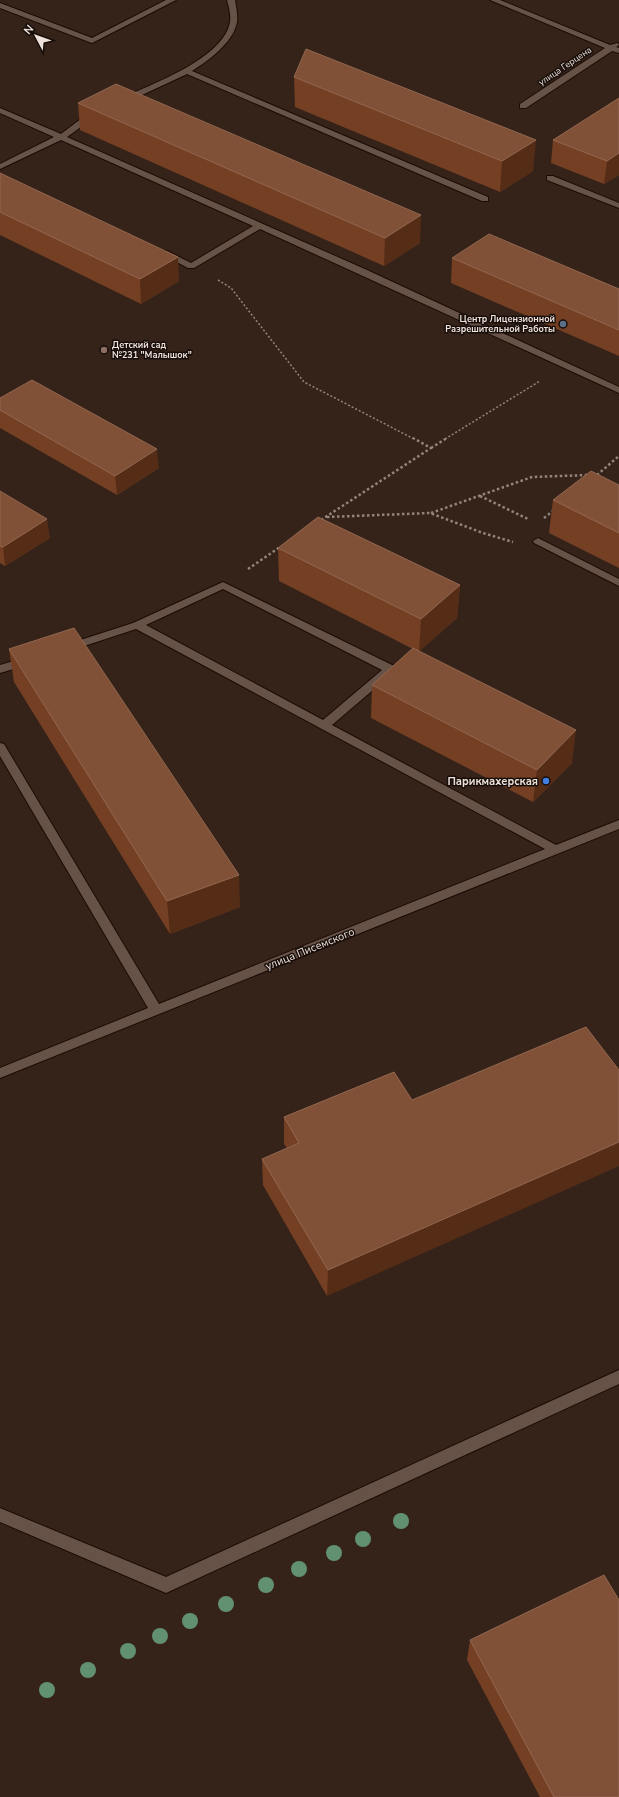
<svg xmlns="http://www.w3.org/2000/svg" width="619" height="1797" viewBox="0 0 619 1797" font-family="'Nunito Sans',sans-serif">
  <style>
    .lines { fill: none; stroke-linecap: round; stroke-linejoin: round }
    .minor-casing { stroke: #1c0b04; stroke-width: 2 }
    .path-far1 { stroke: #93847c; stroke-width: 1.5; stroke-dasharray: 2 2; stroke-linecap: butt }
    .path { stroke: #93847c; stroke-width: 2.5; stroke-dasharray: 2.5 2.5; stroke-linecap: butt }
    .minor { fill: #675248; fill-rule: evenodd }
    .tree { fill: #629171 }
    .wall { fill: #743f23 }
    .shaded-wall { fill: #552d17 }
    .building { fill: #815137; stroke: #926750 }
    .service-dot { fill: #5c6f8a; stroke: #170e0a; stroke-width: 1.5 }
    .education-dot { fill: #8d6e63; stroke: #170e0a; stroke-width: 1.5 }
    .shop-dot { fill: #3f7fe0; stroke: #170e0a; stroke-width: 1.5 }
    .labels { text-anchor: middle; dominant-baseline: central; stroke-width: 3; stroke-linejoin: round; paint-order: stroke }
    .far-street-label { font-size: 9px; fill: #eee1db; stroke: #170e0a }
    .far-poi-label { font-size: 9px; font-weight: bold; fill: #eee1db; stroke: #170e0a; text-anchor: end }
    .poi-label { font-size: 11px; font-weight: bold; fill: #eee1db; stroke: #170e0a; text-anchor: end }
    .street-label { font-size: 11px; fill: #eee1db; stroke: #170e0a }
  </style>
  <rect width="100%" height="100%" fill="#35231a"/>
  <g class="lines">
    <defs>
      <path id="minor" d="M166 0H176L92 43 0 8V3L92 38Z
        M227 0H235C236 7 238 15 237 22 233 43 209 60 192 71L488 197V201H482L187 74 127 102H121V98C151 85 224 58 230 22 231 15 229 7 227 0Z
        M490 0H500L610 45 618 43 619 45 616 47 619 48V53L612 51 526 108H520V104L605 48Z
        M0 108 61 134 90 112H96V116L67 137 367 270 619 387V393L260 229 194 268H188L160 253 161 251H167L191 263 253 226 61 140 0 169V164L54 137 0 113Z
        M547 176H553L619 203V208L547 180Z
        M538 538 619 579V586L534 543 533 541Z
        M223 582 394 666 395 669 394 672 332 725 556 845 619 820V829L0 1078V1068L148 1008 0 756V743L4 744 159 1004 545 849 136 629 69 651 64 647 65 645 133 623ZM223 589 382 670 323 720 146 625Z
        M27 657 31 658 32 661 31 664 0 673V665Z
        M619 1370V1384L166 1593 0 1522V1508L166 1577Z"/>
    </defs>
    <use href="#minor" class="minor-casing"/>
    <path class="path-far1" d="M218 280 231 288 304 382 414 439
      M445 439 540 381"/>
    <path class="path" d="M431 448 447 438
      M597 475 619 456
      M480 496 528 519
      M431 513 532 477 588 475
      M327 517 430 513 483 533 513 542
      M544 518 554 510
      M321 520 431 448 413 438
      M248 569 280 547"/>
    <use href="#minor" class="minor"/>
  </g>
  <g class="tree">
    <circle cx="401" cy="1521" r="8"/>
    <circle cx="363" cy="1539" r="8"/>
    <circle cx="334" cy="1553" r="8"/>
    <circle cx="299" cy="1569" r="8"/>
    <circle cx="266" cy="1585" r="8"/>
    <circle cx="226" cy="1604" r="8"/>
    <circle cx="190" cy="1621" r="8"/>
    <circle cx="160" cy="1636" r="8"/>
    <circle cx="128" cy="1651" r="8"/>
    <circle cx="88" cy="1670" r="8"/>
    <circle cx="47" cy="1690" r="8"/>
  </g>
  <path class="wall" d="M294 77 533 171 500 192 295 107Z
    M619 98V175L604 184 551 163 553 140Z
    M78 103 420 243 384 266 80 130Z
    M0 173 179 281 141 304 0 235Z
    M452 258 619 289V356L451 283Z
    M0 398 159 468 117 495 0 428Z
    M619 485V568L549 533 553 500Z
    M0 491 50 538 5 566 0 563Z
    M278 548 460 585 457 618 419 651 572 763 533 802 371 718 372 685 413 649 279 581Z
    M9 649 240 907 170 934 14 682Z
    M394 1072 327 1296 263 1185 262 1159 287 1148 284 1144V1117Z
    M470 1640 619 1797H540L467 1660Z"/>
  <path class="shaded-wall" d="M536 140 533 171 500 192 502 161Z
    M619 153V175L604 184 607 161Z
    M421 215 420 243 384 266 385 238Z
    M178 257 179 281 141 304 140 279Z
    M157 449 159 468 117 495 115 476Z
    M47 519 50 538 5 566 3 547Z
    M460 585 457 618 419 652 421 619Z
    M576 730 572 763 533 802 537 770Z
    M239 875 240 907 170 934 167 901Z
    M619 1142V1166L327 1296 328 1270Z"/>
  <path class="building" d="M306 49 536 140 502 161 294 77Z
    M116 84 421 215 385 238 78 103Z
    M619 98V153L607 161 553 140Z
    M0 173 178 257 140 279 0 212Z
    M489 234 619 289V330L452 258Z
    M32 380 157 449 115 476 0 410V398Z
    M591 471 619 485V533L553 500Z
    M0 491 47 519 3 547 0 546Z
    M318 517 460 585 421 619 278 548Z
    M74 628 239 875 167 901 9 649Z
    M413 648 576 730 537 770 372 685Z
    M586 1027 619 1070V1142L328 1270 262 1159 299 1143 284 1117 394 1072 412 1100Z
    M604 1575 619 1600V1797H554L470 1640Z"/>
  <circle class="service-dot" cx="563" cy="324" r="4"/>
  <circle class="education-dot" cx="104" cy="350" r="4"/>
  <circle class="shop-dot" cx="546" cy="781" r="4"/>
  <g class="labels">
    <g class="far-street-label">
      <text transform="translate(565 66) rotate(-34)">улица Герцена</text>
    </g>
    <g class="far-poi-label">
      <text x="555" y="319">Центр Лицензионной<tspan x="555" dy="10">Разрешительной Работы</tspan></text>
      <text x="112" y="345" text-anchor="start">Детский сад<tspan x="112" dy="10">№231 "Малышок"</tspan></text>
    </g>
    <g class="poi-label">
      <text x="538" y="781">Парикмахерская</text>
    </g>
    <g class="street-label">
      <text transform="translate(310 949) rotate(-22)">улица Писемского</text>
    </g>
  </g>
  <g transform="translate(36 36) rotate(311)" stroke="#170e0a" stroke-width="3" paint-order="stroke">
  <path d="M0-3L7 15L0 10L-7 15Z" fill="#eee1db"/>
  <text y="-6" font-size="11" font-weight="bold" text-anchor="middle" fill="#eee1db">N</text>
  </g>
</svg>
